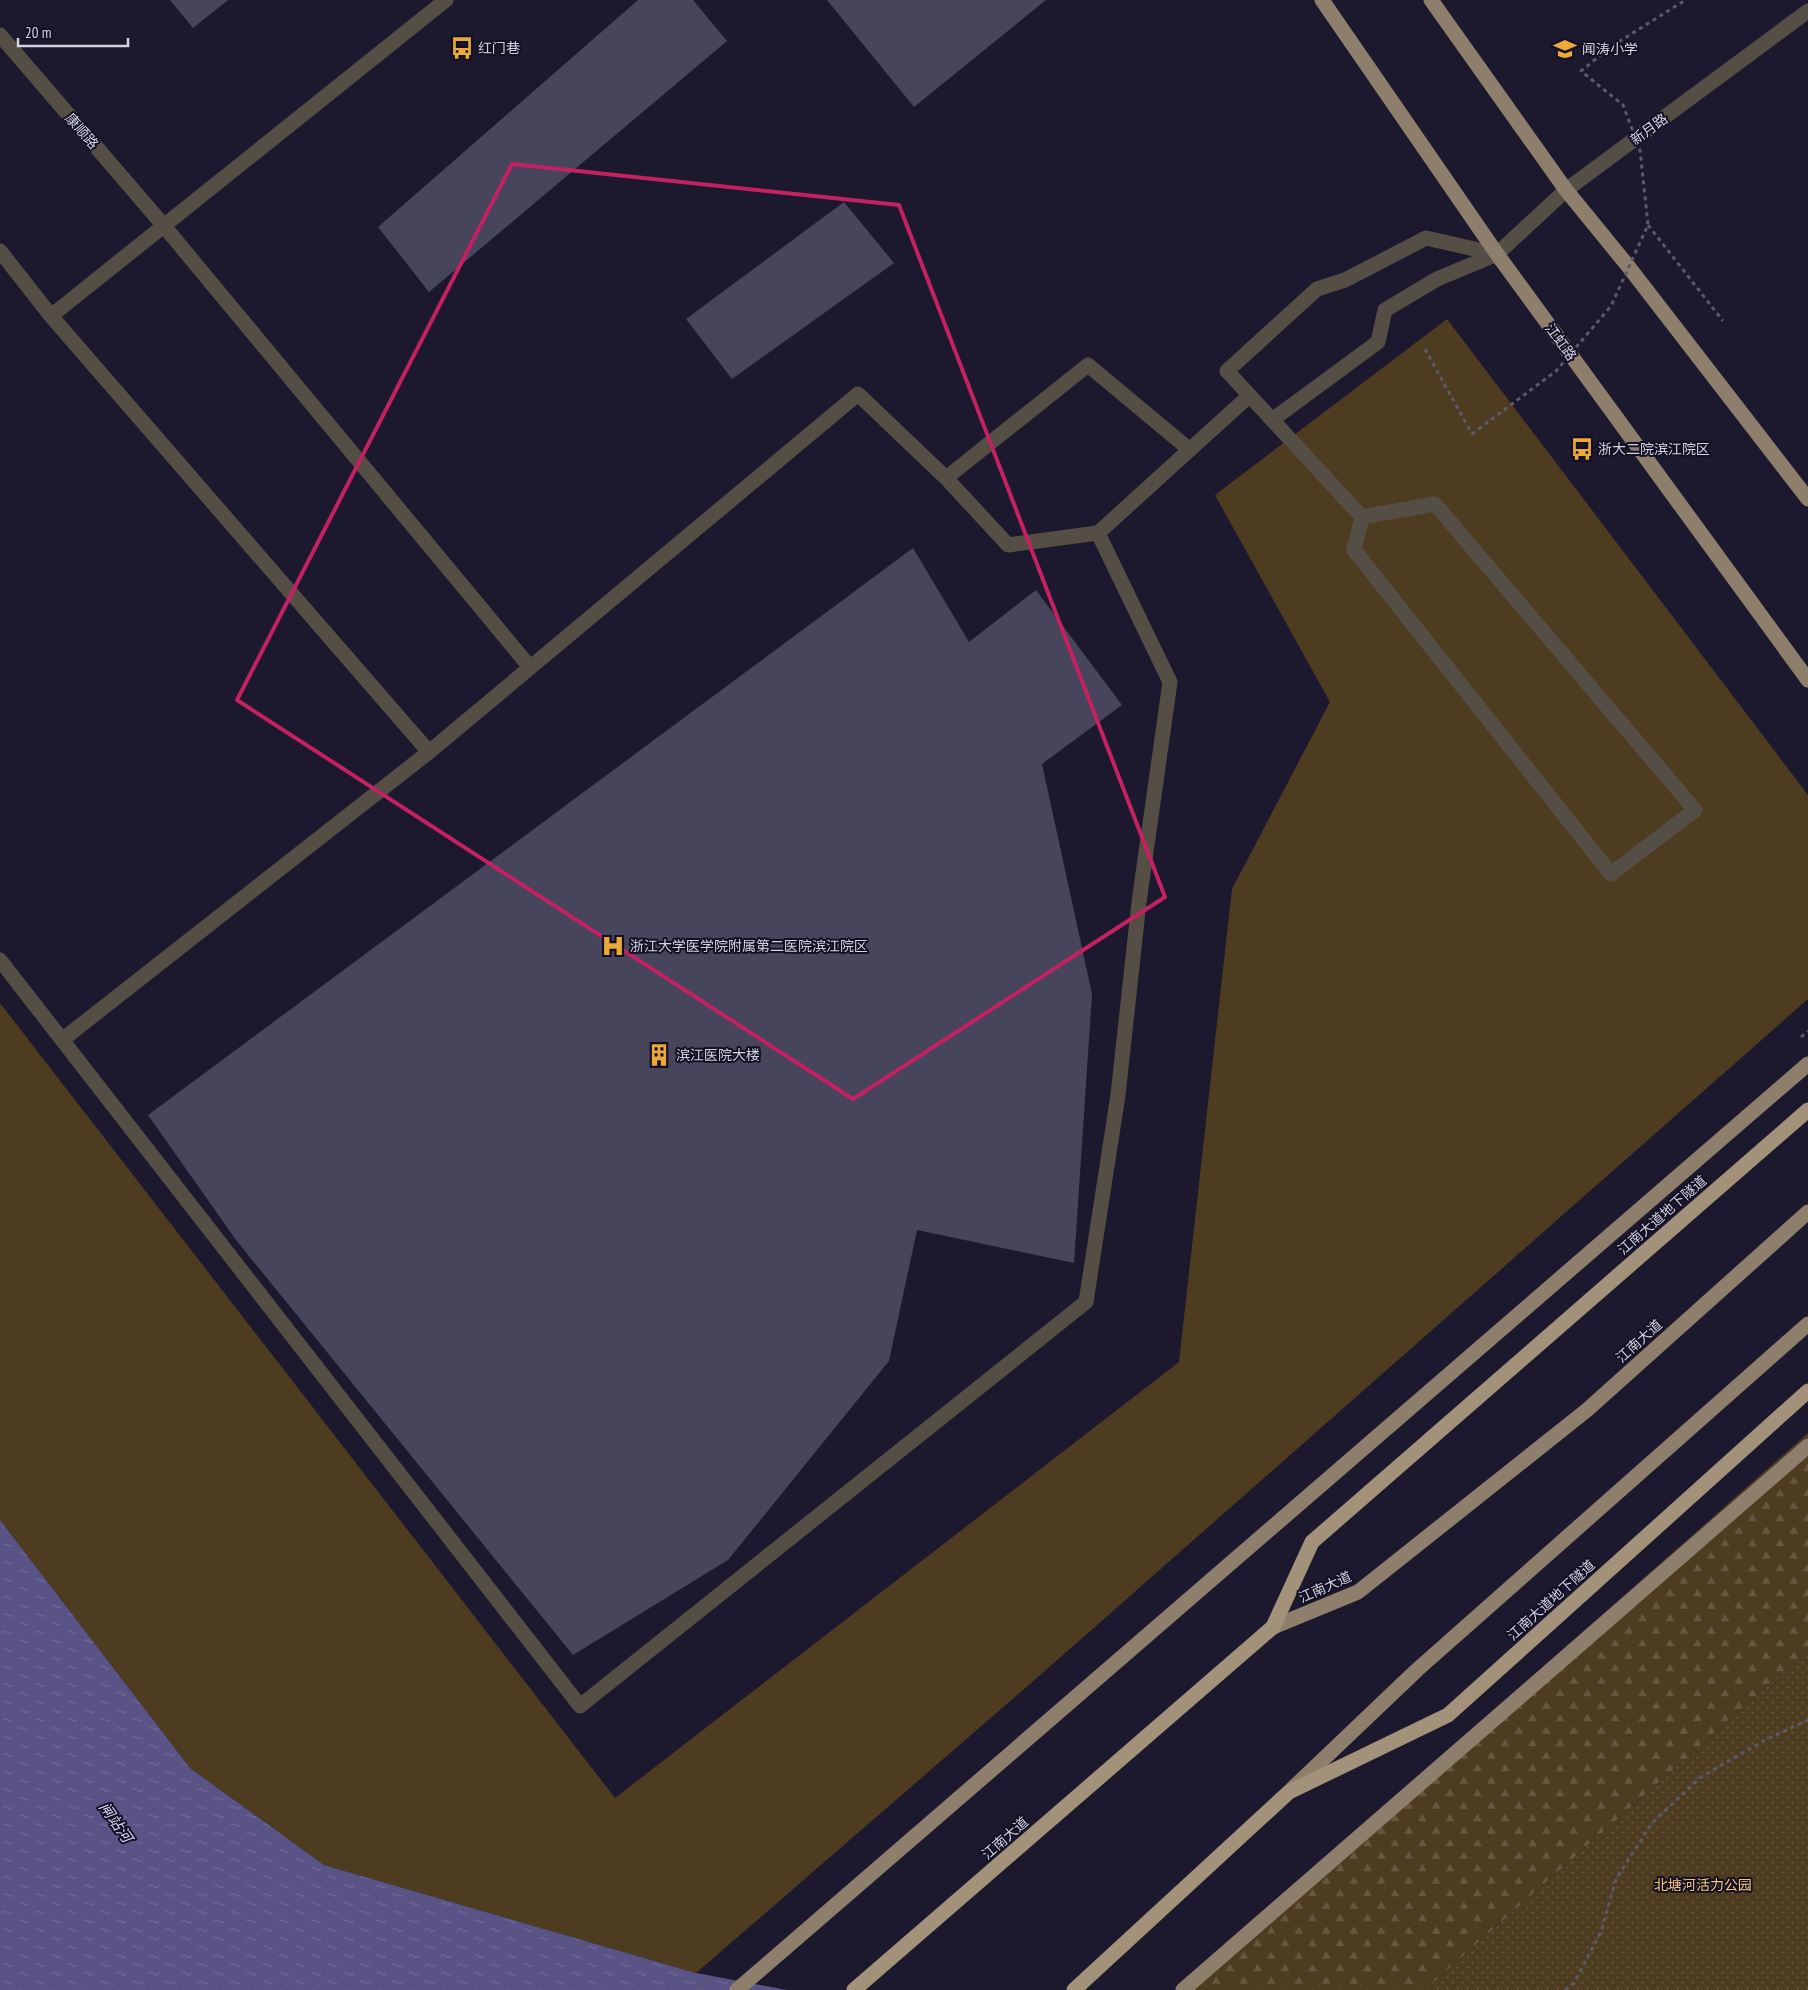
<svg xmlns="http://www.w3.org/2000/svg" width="1808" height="1990" viewBox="0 0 1808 1990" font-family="'PT Sans Narrow','Noto Sans SC',sans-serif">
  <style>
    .green { fill: #4e3c21 }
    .forest { fill: url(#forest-firs) }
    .park { fill: url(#park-dots) }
    .water { fill: url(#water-ripples) }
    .building { fill: #47455c }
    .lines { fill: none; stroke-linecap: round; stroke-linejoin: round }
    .path { stroke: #5c596c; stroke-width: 3; stroke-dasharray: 4 4; stroke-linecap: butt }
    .minor { stroke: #554e44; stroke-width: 15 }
    .major { stroke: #8d7f6b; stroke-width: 15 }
    .highway { stroke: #a3927a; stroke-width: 15 }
    .path-bridge { stroke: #5c596c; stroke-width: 3; stroke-dasharray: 4 4; stroke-linecap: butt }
    .marked { fill: none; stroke: #c32162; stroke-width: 4; stroke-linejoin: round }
    .labels { text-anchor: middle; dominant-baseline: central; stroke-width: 4; stroke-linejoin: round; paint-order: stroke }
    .poi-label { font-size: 14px; fill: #d4d3e2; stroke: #131024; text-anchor: start }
    .street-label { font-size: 14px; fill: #d4d3e2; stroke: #131024 }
    .park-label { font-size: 14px; fill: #f9c679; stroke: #131024 }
    .water-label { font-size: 15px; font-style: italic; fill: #dad8f8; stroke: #131024 }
  </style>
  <defs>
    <pattern id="forest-firs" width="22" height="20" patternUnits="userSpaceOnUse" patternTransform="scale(1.25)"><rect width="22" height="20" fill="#4e3c21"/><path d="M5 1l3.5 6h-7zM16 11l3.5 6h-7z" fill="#675741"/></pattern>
    <pattern id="park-dots" width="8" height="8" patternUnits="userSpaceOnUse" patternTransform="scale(1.25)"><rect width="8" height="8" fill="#4e3c21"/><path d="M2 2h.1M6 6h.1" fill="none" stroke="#675741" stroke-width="1.8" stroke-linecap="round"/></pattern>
    <pattern id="water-ripples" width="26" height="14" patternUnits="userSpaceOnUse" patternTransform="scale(1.25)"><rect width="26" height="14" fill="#5a5386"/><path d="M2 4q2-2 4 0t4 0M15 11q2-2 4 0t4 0" fill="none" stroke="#716b97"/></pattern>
  </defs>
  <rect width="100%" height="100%" fill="#1c192e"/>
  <path class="green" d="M1447 319 1808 795V999L1038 1677 696 1973 324 1865 190 1768 0 1520V1003L615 1798 1179 1362 1232 889 1330 702 1215 495Z"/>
  <path class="forest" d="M1808 1433V1650L1425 1990H1178Z"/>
  <path class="park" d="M1808 1650V1990H1425Z"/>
  <path class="water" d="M0 1520 190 1768 324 1865 696 1973 787 1990H0Z"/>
  <path class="building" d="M170 0H228L193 28Z
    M638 0H693L727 41 429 292 378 227Z
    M827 0H1046L914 107Z
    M844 202 894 263 732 379 686 319Z
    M913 548 969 642 1036 590 1122 705 1042 764 1092 994 1074 1263 917 1230 889 1361 728 1560 573 1655 236 1240 148 1115Z"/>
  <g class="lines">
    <path class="path" d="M1612 46 1684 1
      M1648 225 1723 321
      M1425 349 1472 434
      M1801 1037 1808 1031
      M698 1990 712 1978
      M1565 1990 1574 1983 1601 1932 1616 1879 1652 1823 1701 1777 1765 1740 1808 1720"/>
    <path class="minor" d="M0 35 164 226 529 666
      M0 251 51 316 446 0
      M51 316 429 752
      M1272 420 1378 342 1385 310 1437 279 1497 254 1566 190 1808 11
      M946 478 1088 365 1190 450
      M1362 517 1435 504 1695 810 1611 874 1354 550 1362 517 1227 371 1317 289 1345 280 1426 238 1497 254
      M0 960 580 1706 1086 1302 1118 1095 1139 902 1170 682 1098 533 1249 396
      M62 1040 429 752 858 394 946 478 1008 545 1098 533"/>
    <path class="major" d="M1322 0 1497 254 1808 680
      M1431 0 1566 190 1628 266 1808 499
      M1273 1627 1358 1592 1587 1410 1808 1212
      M1292 1789 1418 1669 1808 1324
      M737 1990 1808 1064
      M1183 1990 1808 1446"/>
    <path class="highway" d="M854 1990 1273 1627 1312 1542 1808 1110
      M1074 1990 1289 1792 1448 1715 1808 1391"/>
    <path class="path-bridge" d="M1472 434 1556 371 1611 306 1648 225 1640 150 1623 105 1581 71 1612 46"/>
  </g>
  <path class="marked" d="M512 164 899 205 1165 897 853 1099 237 700Z"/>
  <defs>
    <symbol id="bus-bare" viewBox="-9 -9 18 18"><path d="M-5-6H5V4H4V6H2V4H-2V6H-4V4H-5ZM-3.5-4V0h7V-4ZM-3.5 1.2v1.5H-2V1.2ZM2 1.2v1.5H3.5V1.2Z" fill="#eba939" stroke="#131024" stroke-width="2.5" paint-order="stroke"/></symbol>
    <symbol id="school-bare" viewBox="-9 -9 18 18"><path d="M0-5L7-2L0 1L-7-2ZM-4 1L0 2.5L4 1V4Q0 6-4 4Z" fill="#eba939" stroke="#131024" stroke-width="2.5" paint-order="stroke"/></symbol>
    <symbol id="hospital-bare" viewBox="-9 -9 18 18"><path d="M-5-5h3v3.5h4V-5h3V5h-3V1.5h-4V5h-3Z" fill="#eba939" stroke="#131024" stroke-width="2.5" paint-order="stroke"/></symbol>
    <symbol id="building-bare" viewBox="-9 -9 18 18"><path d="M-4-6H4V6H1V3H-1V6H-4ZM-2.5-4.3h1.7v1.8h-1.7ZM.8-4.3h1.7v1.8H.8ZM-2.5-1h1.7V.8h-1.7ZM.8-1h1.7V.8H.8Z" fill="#eba939" stroke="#131024" stroke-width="2.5" paint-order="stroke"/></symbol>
  </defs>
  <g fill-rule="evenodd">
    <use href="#bus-bare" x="446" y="32" width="32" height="32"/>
    <use href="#school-bare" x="1549" y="33" width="32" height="32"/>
    <use href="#bus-bare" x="1566" y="433" width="32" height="32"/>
    <use href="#hospital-bare" x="597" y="930" width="32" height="32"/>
    <use href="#building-bare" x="643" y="1039" width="32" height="32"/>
  </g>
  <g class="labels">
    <g class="poi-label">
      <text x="478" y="48">红门巷</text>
      <text x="1582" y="49">闻涛小学</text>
      <text x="1598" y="449">浙大二院滨江院区</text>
      <text x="630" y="946">浙江大学医学院附属第二医院滨江院区</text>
      <text x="676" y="1055">滨江医院大楼</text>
    </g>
    <g class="street-label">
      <text transform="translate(1649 129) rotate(-36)">新月路</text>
      <text transform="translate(82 131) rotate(49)">康顺路</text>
      <text transform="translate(1561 342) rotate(54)">江虹路</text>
      <text transform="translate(1662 1215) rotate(-41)">江南大道地下隧道</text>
      <text transform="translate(1639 1341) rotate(-42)">江南大道</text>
      <text transform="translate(1325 1587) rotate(-24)">江南大道</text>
      <text transform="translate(1551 1600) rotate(-42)">江南大道地下隧道</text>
      <text transform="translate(1005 1838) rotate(-41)">江南大道</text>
    </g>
    <g class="park-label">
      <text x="1703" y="1885">北塘河活力公园</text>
    </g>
    <g class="water-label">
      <text transform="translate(116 1822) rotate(55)">闸站河</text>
    </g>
  </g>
  <path d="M18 38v8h110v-8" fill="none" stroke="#d4d3e2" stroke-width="2.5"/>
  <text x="25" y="38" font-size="15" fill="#d4d3e2" stroke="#131024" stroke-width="4" paint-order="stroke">20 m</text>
</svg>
